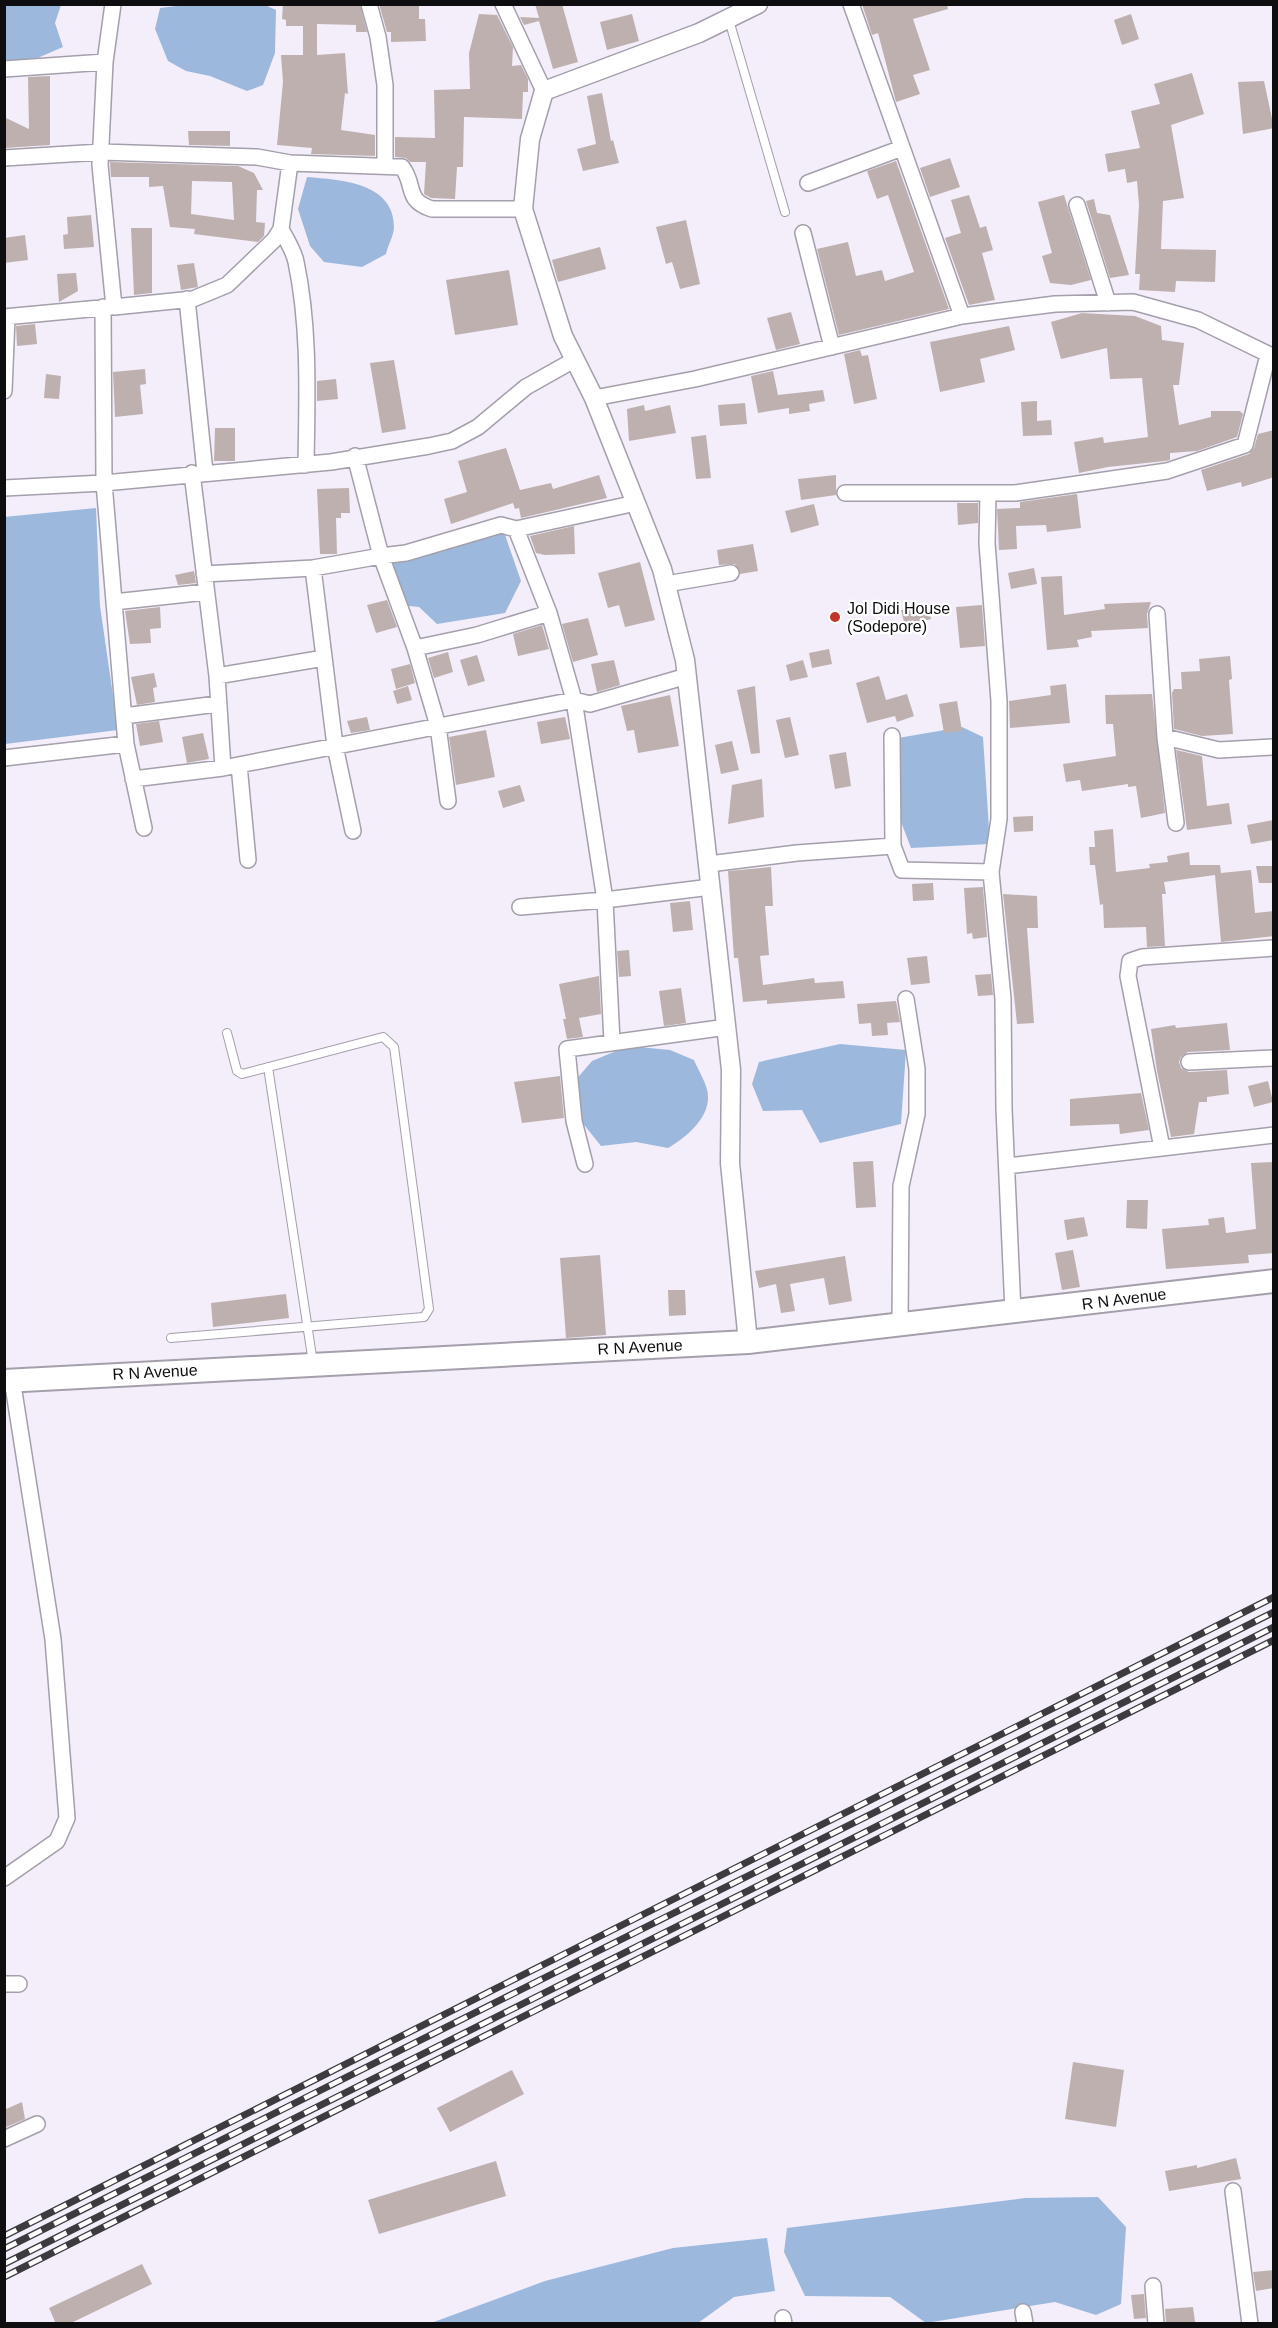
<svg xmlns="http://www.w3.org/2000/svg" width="1278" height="2328" viewBox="0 0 1278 2328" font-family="Arial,sans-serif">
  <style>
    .water { fill: #9cb9dd }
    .building { fill: #beb0af; fill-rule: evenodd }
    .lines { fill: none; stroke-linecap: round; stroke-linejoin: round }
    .service-casing { stroke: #a49faa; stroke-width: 10 }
    .minor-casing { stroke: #a49faa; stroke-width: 18 }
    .tertiary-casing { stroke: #a49faa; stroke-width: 21 }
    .primary-casing { stroke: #a49faa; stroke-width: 26 }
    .service { stroke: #fff; stroke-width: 8 }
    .minor { stroke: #fff; stroke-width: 15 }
    .tertiary { stroke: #fff; stroke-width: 18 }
    .primary { stroke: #fff; stroke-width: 22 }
    .rail-casing { stroke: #3d3b40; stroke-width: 7 }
    .rail { stroke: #fff; stroke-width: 4.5; stroke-dasharray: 14; stroke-linecap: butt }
    .poi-dot { fill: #c13427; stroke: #fff; stroke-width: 2 }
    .labels { text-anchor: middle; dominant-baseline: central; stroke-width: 4.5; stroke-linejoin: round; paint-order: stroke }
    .poi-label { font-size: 16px; fill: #0e0d10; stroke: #fff; text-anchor: start }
    .street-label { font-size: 16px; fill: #0e0d10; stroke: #fff }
  </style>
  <rect width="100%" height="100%" fill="#f3eefa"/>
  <path class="water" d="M193 4 265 5 276 10 275 53 263 85 247 91 210 76 186 71 168 61 155 29 160 8Z
    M5 5H61L55 23 63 47 26 63 5 61Z
    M307 177C340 180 394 182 394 227 394 235 388 245 386 254L362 267 324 262 310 246 298 209Z
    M96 508 100 606 118 730 5 744 4 517Z
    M481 525 504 532 521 581 505 613 437 624 419 607 399 605 384 559Z
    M962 727 983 737 990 844 911 848 888 788 898 738Z
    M840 1044 906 1050 901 1124 820 1143 802 1110 763 1111 752 1084 759 1062Z
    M628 1046 670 1050 694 1060C698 1070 708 1085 708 1096 709 1119 685 1138 668 1148L636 1142 601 1146 581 1121 574 1082 592 1061Z
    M1098 2197 1126 2227 1121 2304 1096 2315 1055 2302 926 2323 890 2297 805 2296 784 2252 787 2228 1025 2198Z
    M767 2238 775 2291 734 2297 698 2323H431L545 2281 673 2248Z"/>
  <path class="building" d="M283 4H360L367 32H356V25L317 24V55L345 53 348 94 345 93 341 130 375 135V156L311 154 312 148 277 145 283 82 281 55H303V26H286V20L282 19Z
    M379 4H419V19H425L426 41 391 42V32H387Z
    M535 4H562L578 62 553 69 539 21 524 25 520 17 539 18Z
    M862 4H947L948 9 913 19 930 70 913 75 920 94 896 102 878 33 872 35Z
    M479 14 497 15 513 47 512 66 521 65 528 79V92H523L522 119 464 117 463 167H457L455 199 431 198 424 194 426 162H410L406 158 395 157V137L435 138 434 90 470 89 469 53Z
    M632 14 639 41 607 50 600 22Z
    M1131 14 1139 39 1122 45 1114 20Z
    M1192 73 1204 114 1171 125 1184 198 1163 201 1161 249 1216 250 1215 282 1176 281 1175 292 1139 290 1140 274H1135L1139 205 1137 181 1127 183 1125 169 1108 172 1105 154 1140 148 1131 111 1160 104 1154 84Z
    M50 76V145L5 148 6 118 29 129 28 77Z
    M1264 81 1274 128 1243 134 1238 82Z
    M602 93 611 141 613 140 619 163 583 171 577 149 596 144 587 96Z
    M188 131H230V146L189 145Z
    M950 158 960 187 930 197 920 168Z
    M896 161 949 309 839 335 817 249 848 242 856 276 882 270 885 281 914 272 888 195 877 199 867 171Z
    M110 162 238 166 254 173 263 190H257L256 222 265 223 264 236 258 242 194 234 195 229 170 227 163 186 149 187V177H111ZM192 181 232 182 234 220 191 214Z
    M969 195 980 228 986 226 993 250 982 253 995 300 969 305 945 238 961 233 951 200Z
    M1064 195 1091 280 1071 285 1050 283 1042 256 1052 253 1038 202Z
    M1094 199 1097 213 1110 215 1129 275 1110 278 1086 201Z
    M91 215 94 247 64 249 63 235 68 234 67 217Z
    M686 220 700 284 680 289 672 262 666 264 656 227Z
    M131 228H152V293L134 295Z
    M25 235 28 260 4 263V238Z
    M600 247 606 269 558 282 552 260Z
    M194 263 198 287 181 290 177 265Z
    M509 270 518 325 455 335 446 280Z
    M76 273 78 291 59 302 57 274Z
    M791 312 800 344 776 350 767 318Z
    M1082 313 1135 316 1161 326 1162 340 1184 343 1179 385H1173L1179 425 1211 417V411H1240L1243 414 1237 437 1197 451 1170 453V460L1165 461 1108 467 1079 473 1074 442 1103 437 1104 443 1148 437 1142 378 1110 379 1107 348 1061 359 1051 322Z
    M35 324 37 344 17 346 16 326Z
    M1009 326 1015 350 980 359 985 382 940 392 930 342Z
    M860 350 862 356 868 355 877 399 854 404 844 354Z
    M394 360 406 429 382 433 370 363Z
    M145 369 146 384 140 385 143 414 115 417 113 372Z
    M773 371 778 395 823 390 825 401 809 404 810 411 789 414V408L758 413 751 376Z
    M46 374 61 376 59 399 44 398Z
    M336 379 338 399 317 401V381Z
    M1037 401V421L1051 420 1052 435 1023 436 1021 402Z
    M745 403 747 424 720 426 718 405Z
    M644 405 645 411 670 405 676 433 629 441 627 409Z
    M215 428H235V461H214Z
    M1274 430V477L1242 487 1241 482 1207 491 1201 470 1249 454 1254 448 1258 434Z
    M706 435 711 478 696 479 691 437Z
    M506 448 520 490 551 483 553 489 599 475 607 498 521 518 519 508 515 509 513 503 451 524 444 499 467 492 458 461Z
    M836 475V495L801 500 798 479Z
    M349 488 350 513H341V518H336L337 554H320L317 489Z
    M1077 494 1081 528 1047 532 1046 525 1016 526 1017 549 999 550 997 509 1020 508V502Z
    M957 503H978V523L958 525Z
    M814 504 819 525 791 533 785 511Z
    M574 526 575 554 545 555 536 553 530 536Z
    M753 544 758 571 740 574 735 564 719 565 717 550Z
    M640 562 655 620 625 627 619 605 608 608 598 573Z
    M1034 568 1037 584 1011 589 1008 573Z
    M194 571 196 583 178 585 175 575Z
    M1062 576 1064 615 1105 609 1104 604 1151 602 1147 614 1148 628 1091 631 1092 637 1077 640 1079 647 1047 650 1041 577Z
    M387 600 397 627 376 633 367 605Z
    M928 604 931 619 905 626 901 610Z
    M982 605 985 646 960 648 956 607Z
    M160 607 161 628 150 629 151 643 130 644 125 611Z
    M588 618 598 655 573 662 562 624Z
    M542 625 549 649 518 656 513 634Z
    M829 649 832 664 812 668 809 653Z
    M448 652 453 672 434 678 428 658Z
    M477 655 485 681 468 686 460 660Z
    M1230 656 1232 679 1229 680 1233 734 1202 736 1174 729 1172 693 1174 689H1182L1181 672 1200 671 1199 659Z
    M614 660 620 685 597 692 591 664Z
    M803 660 808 677 790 681 786 665Z
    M410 664 415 683 396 689 391 669Z
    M154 673 157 687 153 688 155 702 137 705 131 677Z
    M879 676 886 700 907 694 914 716 897 722 895 716 867 723 856 683Z
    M1066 684 1070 723 1010 728 1009 701 1051 695 1050 686Z
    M408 686 412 700 397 704 393 691Z
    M755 686 760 753 751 754 737 690Z
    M1152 694 1165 813 1141 818 1136 786 1128 787V784L1082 791 1080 780 1066 782 1063 764 1116 756 1113 724H1106L1105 695Z
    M670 695 679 746 638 753 634 730 627 731 621 706Z
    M957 701 962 731 944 733 939 704Z
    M367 717 370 730 351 733 347 721Z
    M565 717 570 739 541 744 537 722Z
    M790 717 799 755 785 758 776 720Z
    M159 721 163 742 140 746 136 724Z
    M486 730 495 777 456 785 449 737Z
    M203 733 209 759 187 763 182 737Z
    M732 741 739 770 721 774 715 745Z
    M1176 750 1202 756 1207 806 1229 803 1232 824 1187 830Z
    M846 752 851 786 835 789 829 755Z
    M762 779 764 817 728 824 732 785Z
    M520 785 525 801 503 808 498 791Z
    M1033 816V831L1014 832 1013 817Z
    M1274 820V840L1251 844 1247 825Z
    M1113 829 1116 872 1150 868 1149 864 1168 862 1167 856 1189 852 1190 865H1220L1221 873 1251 870 1255 913 1274 911V936L1221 942 1215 875 1164 882 1166 894H1162L1165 946 1147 947 1146 927 1104 928 1103 904 1100 905 1095 865H1090L1089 847H1095L1094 831Z
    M1256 866H1274V883H1259Z
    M771 867 773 906H765L769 955 760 956 763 985 814 978 815 983 843 981 845 998 767 1004V1000L743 1002 738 958H734L728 871Z
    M933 883 934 900 913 901 912 884Z
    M983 887 987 937 973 939 972 933 967 934 964 888Z
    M1003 894 1037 896 1038 928H1027L1034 1023 1017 1024Z
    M690 901 693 930 673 932 670 903Z
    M629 950 631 976 619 977 617 951Z
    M927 956 930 983 911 985 907 958Z
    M991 974 993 995 978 996 975 975Z
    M599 976 601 1014 579 1018 583 1037 567 1039 563 1019H566L559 984Z
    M681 988 686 1023 664 1026 659 991Z
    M896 1001 900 1022 887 1023 888 1035 872 1036 871 1023 859 1024 857 1004Z
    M1227 1023 1230 1050 1188 1052 1181 1057 1179 1062 1181 1068 1189 1072 1227 1070 1229 1094 1207 1097V1102H1199L1194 1134 1171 1137 1157 1071 1151 1029 1175 1025 1176 1028Z
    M560 1076 564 1118 522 1123 514 1082Z
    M1268 1081 1273 1102 1254 1107 1248 1086Z
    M1141 1093 1149 1130 1120 1134 1119 1124 1070 1126V1099Z
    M873 1161 876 1207 856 1208 853 1162Z
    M1274 1162V1253L1248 1255 1249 1263 1166 1269 1162 1229 1209 1225 1208 1219 1224 1217 1226 1233 1256 1229 1251 1163Z
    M1127 1200H1148L1147 1229 1126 1228Z
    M1084 1217 1088 1236 1067 1240 1064 1220Z
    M1073 1250 1080 1287 1062 1290 1055 1253Z
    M600 1255 606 1335 566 1338 560 1258Z
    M845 1256 852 1301 829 1305 824 1278 790 1284 795 1311 781 1313 776 1284 759 1288 755 1271Z
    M668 1290H685L686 1315 669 1316Z
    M286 1294 289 1318 213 1327 211 1303Z
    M1073 2062 1124 2070 1116 2127 1065 2119Z
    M512 2070 524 2094 450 2132 437 2108Z
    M22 2102 25 2119 4 2128V2110Z
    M1236 2158 1241 2179 1169 2191 1165 2171 1197 2165V2168Z
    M496 2161 506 2196 379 2234 368 2200Z
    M142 2264 152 2284 69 2324H56L49 2308Z
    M1274 2270V2288L1256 2291 1253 2272Z
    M1144 2294 1146 2318 1134 2319 1131 2295Z
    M1193 2307 1195 2322 1166 2324 1165 2309Z"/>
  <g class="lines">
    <defs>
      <path id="service" d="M729 20 785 212
        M268 1067 313 1363
        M171 1338 424 1317 429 1309 394 1047 383 1037 242 1074 237 1071 227 1033"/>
      <path id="minor" d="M113 4 105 62 100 165 114 307 193 299 227 285 274 240 281 229 290 163
        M369 4 378 37 385 85V166
        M503 4 544 91
        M851 4 962 316
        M4 69 105 62
        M4 158 101 152 257 157 290 163 402 167C416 185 404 200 432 209H523
        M808 183 902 148
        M1077 205 1108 303
        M281 229C286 239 294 251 296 262 310 328 307 398 306 465
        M803 233 832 347
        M187 299 205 472
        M103 307 104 483 126 744 144 828
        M4 317 111 307
        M4 391 7 317
        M594 398 695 379 962 316 1055 304 1133 302 1198 320 1274 357
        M192 473 217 676 223 768
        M4 488 104 483 331 462 429 446 452 441 478 427 526 387 574 360
        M845 493H1015L1167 471 1245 445 1268 355
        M988 493 987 543 999 701V819L991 872 1003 999 1004 1109 1013 1312
        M516 529 549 613 574 700 605 900 612 1042
        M313 568 335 746 353 831
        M204 574 313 568 381 556 355 456
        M666 584 731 573
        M114 602 206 592
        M1157 614 1165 737 1176 823
        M415 648 477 635 549 613
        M217 676 324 658
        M124 716 217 704
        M892 736 893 846
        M1165 737 1219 750 1274 747
        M4 758 126 744
        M239 765 248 860
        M133 779 223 768 574 700 590 704 687 676
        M448 801 438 726 415 648 381 556 406 553 501 525 516 529 636 503
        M709 864 797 853 893 846 902 870 991 872
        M520 907 605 900 711 887
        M1189 1062 1274 1058
        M1162 1148 1128 976 1130 961 1142 957 1274 948
        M585 1164 574 1121 567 1049 727 1027
        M1007 1166 1274 1135
        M900 1325 901 1186 917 1114V1069L906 999
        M4 1878 57 1841 67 1818 53 1639 12 1379
        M4 1984H19
        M4 2139 37 2124
        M1233 2191 1250 2324
        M1153 2286 1156 2324
        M1023 2312 1025 2324
        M783 2318 784 2324"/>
      <path id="tertiary" d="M748 1342 730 1163 731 1070 685 660 662 569 594 398 563 336 523 209 530 139 544 91 699 33 758 4"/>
      <path id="primary" d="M4 1381 748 1342 1274 1281"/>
    </defs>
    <use href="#service" class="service-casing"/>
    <use href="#minor" class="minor-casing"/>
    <use href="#tertiary" class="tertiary-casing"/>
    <use href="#primary" class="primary-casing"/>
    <use href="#service" class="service"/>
    <use href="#minor" class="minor"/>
    <use href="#tertiary" class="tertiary"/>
    <use href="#primary" class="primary"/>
    <defs>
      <path id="rail" d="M4 2236 1274 1597
        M4 2249 1274 1612
        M4 2264 1274 1627
        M4 2277 1274 1640"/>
    </defs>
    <use href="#rail" class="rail-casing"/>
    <use href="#rail" class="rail"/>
  </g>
  <circle class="poi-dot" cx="835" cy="617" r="6"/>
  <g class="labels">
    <g class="poi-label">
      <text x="847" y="608">Jol Didi House<tspan x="847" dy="18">(Sodepore)</tspan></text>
    </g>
    <g class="street-label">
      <text transform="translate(1124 1299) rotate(-7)">R N Avenue</text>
      <text transform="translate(640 1347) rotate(-3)">R N Avenue</text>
      <text transform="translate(155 1372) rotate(-3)">R N Avenue</text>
    </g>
  </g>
  <rect width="1278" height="2328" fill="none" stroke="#0e0d10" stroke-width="12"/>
</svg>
